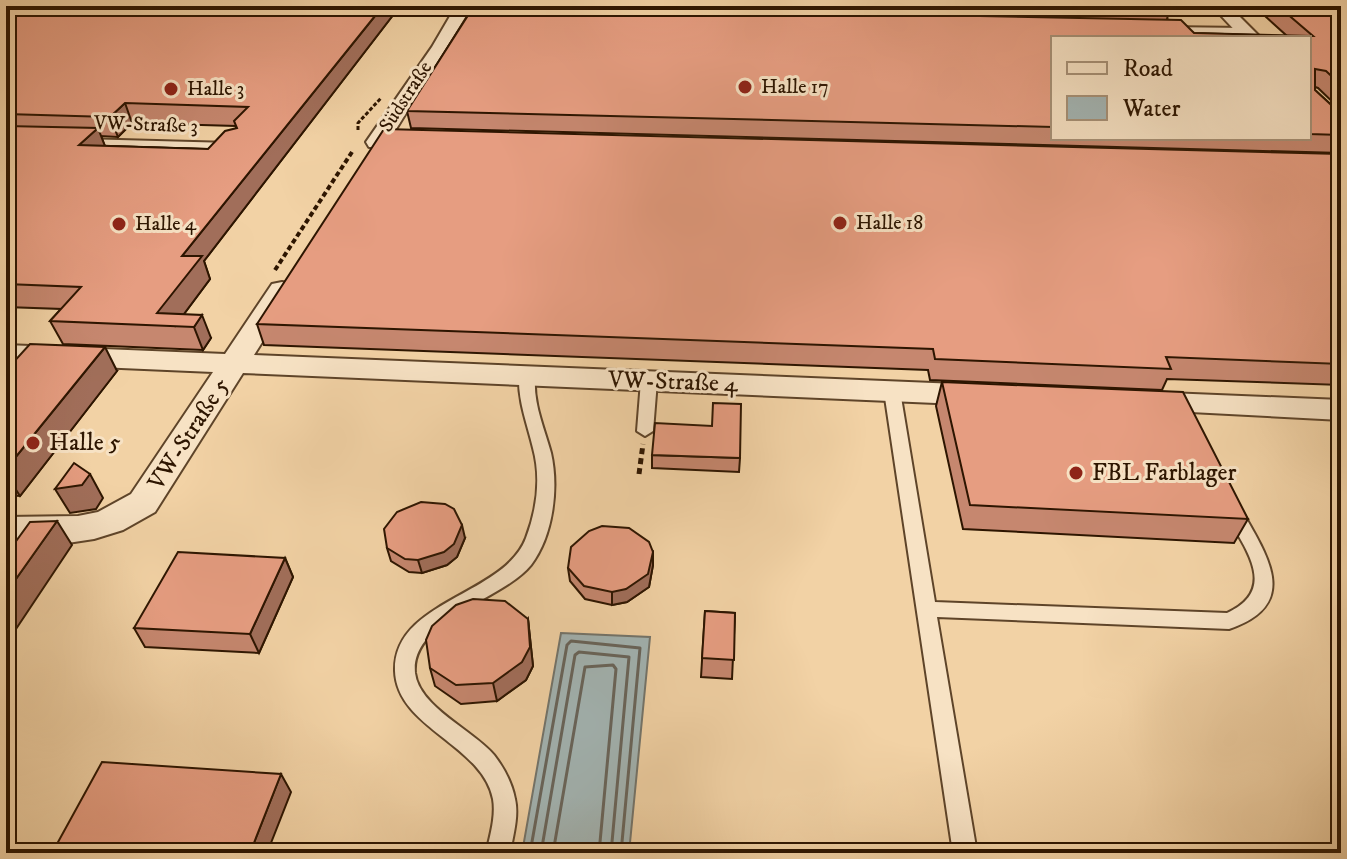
<svg xmlns="http://www.w3.org/2000/svg" width="1347" height="859" viewBox="0 0 1347 859" font-family="'IM FELL DW Pica',serif">
  <style>
    .water { fill: #a2b4b3; stroke: #73746b; stroke-width: 2 }
    .lines { fill: none; stroke-linecap: round; stroke-linejoin: round }
    .shore { stroke: #68645a; stroke-width: 3 }
    .service-casing { stroke: #5e4429; stroke-width: 4 }
    .minor-casing { stroke: #5e4429; stroke-width: 4 }
    .path-far2 { stroke: #2d1500; stroke-width: 3; stroke-dasharray: 4 2; stroke-linecap: butt }
    .path-far1 { stroke: #2d1500; stroke-width: 4; stroke-dasharray: 5 3; stroke-linecap: butt }
    .path { stroke: #2d1500; stroke-width: 5; stroke-dasharray: 6 4; stroke-linecap: butt }
    .service { fill: #f7e2c4; fill-rule: evenodd }
    .minor { fill: #f7e2c4; fill-rule: evenodd }
    .wall { fill: #c6876f; stroke: #2d1500; stroke-width: 2; fill-rule: evenodd }
    .shaded-wall { fill: #a16e5a; stroke: #2d1500; stroke-width: 2 }
    .building { fill: #e69d81; stroke: #2d1500; stroke-width: 2 }
    .poi-dot { fill: #8f2418; stroke: #f7e2c4; stroke-width: 3 }
    .labels { text-anchor: middle; dominant-baseline: central; stroke-width: 6; stroke-linejoin: round; paint-order: stroke }
    .far-poi-label { font-size: 20px; fill: #2d1500; stroke: #f7e2c4; text-anchor: start }
    .far-street-label { font-size: 20px; fill: #2d1500; stroke: #f7e2c4 }
    .street-label { font-size: 24px; fill: #2d1500; stroke: #f7e2c4 }
    .poi-label { font-size: 24px; fill: #2d1500; stroke: #f7e2c4; text-anchor: start }
  </style>
  <rect width="100%" height="100%" fill="#f2d2a5"/>
  <filter id="stains"><feTurbulence type="fractalNoise" baseFrequency=".0025" numOctaves="4"/><feColorMatrix values="0 0 0 0 .2 0 0 0 0 .09 0 0 0 0 .02 0 0 0 .5 -.17"/></filter>
  <radialGradient id="worn" r=".72"><stop offset=".6" stop-color="#630" stop-opacity="0"/><stop offset="1" stop-color="#630" stop-opacity=".3"/></radialGradient>
  <path class="water" d="M561 633 650 637 629 853H522Z"/>
  <g class="lines">
    <path class="shore" d="M530 853 567 645 571 641 640 648 621 853
      M541 853 575 655 579 652 629 657 611 853
      M553 853 585 667 613 665 616 669 599 853"/>
    <defs>
      <path id="service" d="M1166 27 1245 28 1249 31 1245 34 1169 32 1165 29Z
        M82 139 231 143 236 146 231 149 78 144V140Z
        M527 371 535 376C533 404 544 427 551 453 559 488 553 536 531 565 503 600 410 620 415 673 419 707 473 730 494 755 504 768 512 783 515 799 519 816 513 836 510 853H486C490 836 496 816 493 799 482 744 397 728 395 671 393 600 504 596 526 538 537 509 541 477 533 448 527 423 518 401 519 376Z
        M649 376 657 381 653 431 645 436 637 431 641 381Z
        M892 386 900 391 935 602 1227 613C1280 589 1244 547 1224 511L1227 506H1239C1266 554 1303 604 1229 629L937 617 977 853H953L884 391Z"/>
      <path id="minor" d="M456 6H472L385 147H369L366 142 432 47Z
        M1212 6H1229L1261 38H1242Z
        M282 282 292 284 295 290 254 355 982 385 993 388 997 395 993 402 982 405 243 373 155 512 123 530 94 539 61 544 6 543V517L78 516 98 512 131 494 213 372 6 363V345L225 354 272 284Z
        M1144 392 1341 400V420L1133 409 1128 402 1133 395Z"/>
    </defs>
    <use href="#service" class="service-casing"/>
    <use href="#minor" class="minor-casing"/>
    <path class="path-far2" d="M358 130V123L381 98"/>
    <path class="path-far1" d="M275 270 352 152"/>
    <path class="path" d="M639 474 643 444"/>
    <use href="#service" class="service"/>
    <use href="#minor" class="minor"/>
  </g>
  <path class="wall" d="M6 6H400L204 261 210 279 184 314 211 338 203 350 63 344 50 321 61 309 6 307ZM132 123 236 126V128L208 149 105 146 101 136 118 137Z
    M474 6H1169L1170 8 1167 19 1194 33 1287 36 1254 6H1341V110L1318 88 1315 87V90L1341 114V153L411 128 407 111ZM1053 38H1309V138H1053Z
    M1341 154V385L1167 379 1162 390 930 380 928 370 264 345 257 324Z
    M6 364 117 371 20 496 6 495Z
    M942 382 1248 519 1234 543 963 529 936 406Z
    M652 455 740 458 739 472 652 468Z
    M465 538 457 557 447 565 422 573 409 572 391 561 387 548Z
    M653 552V565L649 587 627 602 612 605 585 599 570 581 568 568Z
    M285 558 293 577 259 653 145 647 134 628Z
    M705 611 735 613 732 679 701 677Z
    M528 619 533 666 526 680 497 701 461 704 435 686 430 668Z"/>
  <path class="shaded-wall" d="M383 6H400L204 261 210 279 175 326 157 313 182 256Z
    M125 103 132 123 118 137 110 117Z
    M98 128 106 149 79 145Z
    M202 315 211 338 203 350 194 327Z
    M105 347 117 371 20 496 6 474V469Z
    M90 474 103 498 96 509 70 513 55 489Z
    M57 521 72 545 6 644V593Z
    M462 525 465 538 457 557 447 565 422 573 418 560Z
    M653 552V565L649 587 627 602 612 605V592Z
    M285 558 293 577 259 653 250 634Z
    M528 619 533 666 526 680 497 701 493 683Z
    M281 774 291 792 267 853H250Z"/>
  <path class="building" d="M6 6H383L182 256H202L157 313 202 315 194 327 50 321 81 287 6 284V126L98 128 79 145 208 149 225 131 237 128 234 121 248 107 125 103 110 117 6 114Z
    M474 6H575L579 8 1181 20 1194 33 1313 36 1278 6H1341V85L1326 71 1315 69V90L1341 114V135L1309 134V38H1053V127L407 111Z
    M1059 6H1169L1170 8Z
    M384 129 1341 154V364L1166 357 1171 369 935 359 933 349 257 324Z
    M30 344 105 347 6 469V364L11 365Z
    M942 382 1183 392 1248 519 970 505Z
    M713 403 741 404 740 458 652 455 655 423 712 426Z
    M74 463 90 474 82 485 55 489Z
    M421 502 445 504 454 509 462 525 454 544 444 552 418 560 405 559 387 548 384 529 397 512Z
    M57 521 6 593V555L30 522Z
    M602 526 629 528 649 542 653 552 648 574 626 589 612 592 584 586 568 568 571 547 589 531Z
    M178 552 285 558 250 634 134 628Z
    M473 599 505 601 528 619 530 647 522 662 493 683 456 685 430 668 426 640 432 626 456 605Z
    M705 611 735 613 734 660 702 658Z
    M102 762 281 774 250 853H52Z"/>
  <g class="poi-dot">
    <circle cx="745" cy="87" r="8"/>
    <circle cx="171" cy="89" r="8"/>
    <circle cx="840" cy="223" r="8"/>
    <circle cx="119" cy="224" r="8"/>
    <circle cx="33" cy="443" r="8"/>
    <circle cx="1076" cy="473" r="8"/>
  </g>
  <g class="labels">
    <g class="far-poi-label">
      <text x="761" y="87">Halle 17</text>
      <text x="187" y="89">Halle 3</text>
      <text x="856" y="223">Halle 18</text>
      <text x="135" y="224">Halle 4</text>
    </g>
    <g class="far-street-label">
      <text transform="translate(406 97) rotate(-57)">Südstraße</text>
      <text transform="translate(146 125) rotate(2)">VW-Straße 3</text>
    </g>
    <g class="street-label">
      <text transform="translate(673 382) rotate(2)">VW-Straße 4</text>
      <text transform="translate(189 434) rotate(-57)">VW-Straße 5</text>
    </g>
    <g class="poi-label">
      <text x="49" y="443">Halle 5</text>
      <text x="1092" y="473">FBL Farblager</text>
    </g>
  </g>
  <rect width="1347" height="859" fill="none" stroke="#f2d2a5" stroke-width="32"/>
  <rect x="8" y="8" width="1331" height="843" fill="none" stroke="#2d1500" stroke-width="4"/>
  <rect x="16" y="16" width="1315" height="827" fill="none" stroke="#2d1500" stroke-width="2"/>
  <rect x="1051" y="36" width="260" height="104" fill="#f7e2c4" stroke="#a69076" stroke-width="2"/>
  <rect x="1067" y="62" width="40" height="12" fill="#f7e2c4" stroke="#a69076" stroke-width="2"/>
  <text x="1123" y="76" font-size="24" fill="#2d1500">Road</text>
  <rect x="1067" y="96" width="40" height="24" fill="#a2b4b3" stroke="#a69076" stroke-width="2"/>
  <text x="1123" y="116" font-size="24" fill="#2d1500">Water</text>
  <rect width="100%" height="100%" filter="url(#stains)"/>
  <rect width="100%" height="100%" fill="url(#worn)"/>
</svg>
